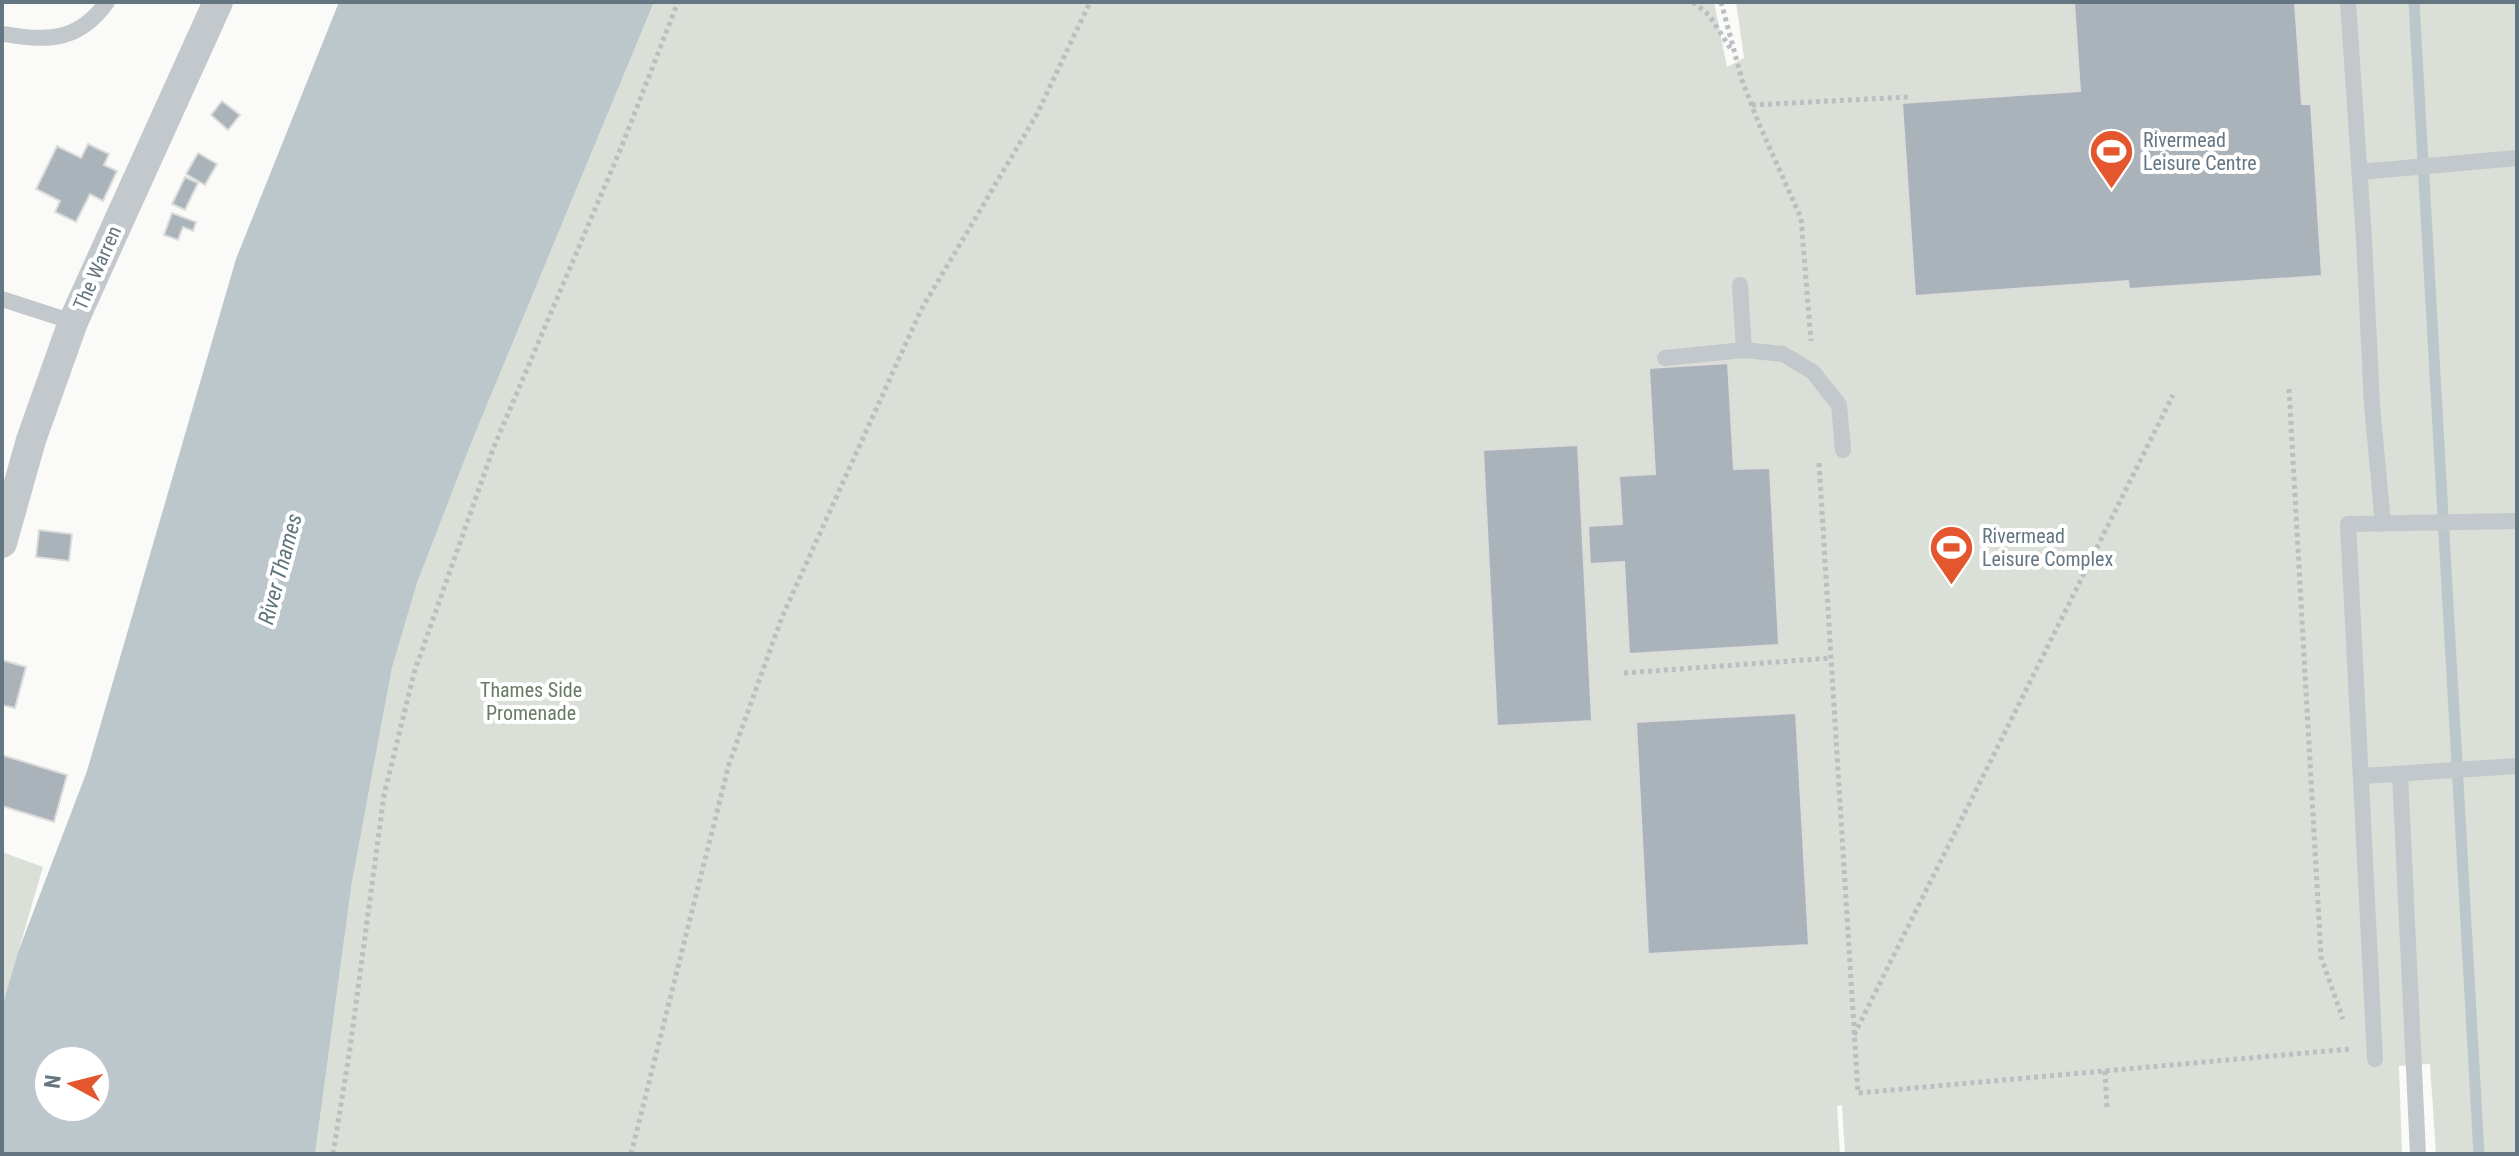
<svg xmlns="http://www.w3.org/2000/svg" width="2519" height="1156" viewBox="0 0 2519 1156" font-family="'Roboto Condensed',sans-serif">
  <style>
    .green { fill: #dadfd7 }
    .water { fill: #bbc7cb; fill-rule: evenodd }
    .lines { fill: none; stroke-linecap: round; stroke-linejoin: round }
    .stream { stroke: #bbc7cb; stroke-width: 11 }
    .building { fill: #aab3b9; stroke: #dcdcda; stroke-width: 2 }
    .path { stroke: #bbbfc2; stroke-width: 5; stroke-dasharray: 4 4; stroke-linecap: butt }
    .lane { stroke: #c3c8cc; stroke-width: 16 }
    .street { stroke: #c3c8cc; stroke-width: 30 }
    .labels { text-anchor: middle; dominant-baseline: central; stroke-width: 8; stroke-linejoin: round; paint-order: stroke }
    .poi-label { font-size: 20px; fill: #657683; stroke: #fff; text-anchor: start }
    .street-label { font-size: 20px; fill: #657683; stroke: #fff }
    .park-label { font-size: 20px; fill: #687a64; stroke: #fff }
    .water-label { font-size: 22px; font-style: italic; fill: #60757c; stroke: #fff }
  </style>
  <rect width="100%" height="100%" fill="#fafaf8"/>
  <path class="green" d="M654 2H1714L1727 67 1744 58 1736 2H2517V1154H2436L2430 1064 2399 1066 2402 1154H1845L1842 1105 1837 1106 1840 1154H315L352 882 392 668 417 583 472 441Z
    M2 852 43 867 2 1007Z"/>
  <path class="water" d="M339 2H654L472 441 417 583 392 668 352 882 315 1154H2V1007L18 952 87 771 236 259ZM48 1060H96V1108H48Z"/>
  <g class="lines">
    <path class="stream" d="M2414 2 2479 1154"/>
  </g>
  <path class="building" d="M2074 2H2295L2302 104H2311L2322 276 2129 289 2128 281 1915 296 1902 103 2080 91Z
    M222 101 240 115 228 130 211 115Z
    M88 144 109 154 104 165 117 171 103 201 90 194 76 222 55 212 60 201 36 189 57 146 81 158Z
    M198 153 217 164 205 185 186 174Z
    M185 177 198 183 185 210 172 204Z
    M172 213 196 222 193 231 183 227 178 240 164 235Z
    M1728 363 1734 469 1770 468 1779 645 1629 654 1624 562 1590 564 1588 526 1622 524 1619 476 1655 474 1649 368Z
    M1578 445 1592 721 1497 726 1483 450Z
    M39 530 72 534 69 561 36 557Z
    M2 660 26 667 15 708 2 705Z
    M1796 713 1809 945 1648 954 1636 722Z
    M2 755 67 775 54 822 2 806Z"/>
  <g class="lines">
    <path class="path" d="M1693 2 1709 15 1732 51
      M1721 2 1742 80 1759 124 1801 218 1811 341
      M1752 105 1908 97
      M2289 389 2321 957 2343 1019
      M1819 463 1858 1093 2350 1049
      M1624 673 1831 658
      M1854 1035 2173 395
      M2105 1071 2107 1107
      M333 1154 350 1048 384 795 414 673 493 449 621 148 678 2
      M631 1154 729 764 782 617 921 310 1037 114 1090 2"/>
    <path class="lane" d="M2348 2 2364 240 2372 405 2383 524
      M4 34C48 42 79 41 107 2
      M2360 172 2517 158
      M1740 285 1744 350
      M2 299 73 322
      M1665 358 1744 350 1783 354 1813 372 1839 405 1843 450
      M2400 774 2418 1154
      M2362 776 2517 766
      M2375 1059 2348 524 2517 521"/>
    <path class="street" d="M2 543 31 440 73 322 218 2"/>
  </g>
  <defs>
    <symbol id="stadium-pin" viewBox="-11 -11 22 30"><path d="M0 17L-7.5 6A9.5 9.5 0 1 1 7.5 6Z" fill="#e4572e" stroke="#fff"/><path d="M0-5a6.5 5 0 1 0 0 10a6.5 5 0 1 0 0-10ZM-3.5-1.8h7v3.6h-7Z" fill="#fff"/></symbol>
  </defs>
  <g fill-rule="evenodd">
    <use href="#stadium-pin" x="2086" y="126" width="51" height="69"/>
    <use href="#stadium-pin" x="1926" y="522" width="51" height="69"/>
  </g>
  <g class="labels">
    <g class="poi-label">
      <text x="2143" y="140">Rivermead<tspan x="2143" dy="23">Leisure Centre</tspan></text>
      <text x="1982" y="536">Rivermead<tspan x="1982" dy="23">Leisure Complex</tspan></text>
    </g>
    <g class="street-label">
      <text transform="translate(97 268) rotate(-66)">The Warren</text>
    </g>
    <g class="park-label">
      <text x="531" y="690">Thames Side<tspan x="531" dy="23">Promenade</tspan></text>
    </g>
    <g class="water-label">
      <text transform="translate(280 569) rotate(-75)">River Thames</text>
    </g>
  </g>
  <rect width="2519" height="1156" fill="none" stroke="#657683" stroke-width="8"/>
  <g transform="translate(72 1084) rotate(277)"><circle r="38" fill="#ffffff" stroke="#c1c8cd" stroke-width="2"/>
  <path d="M0-6L14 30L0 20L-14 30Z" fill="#e4572e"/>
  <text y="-12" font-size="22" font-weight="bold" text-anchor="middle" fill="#657683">N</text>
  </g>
</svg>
